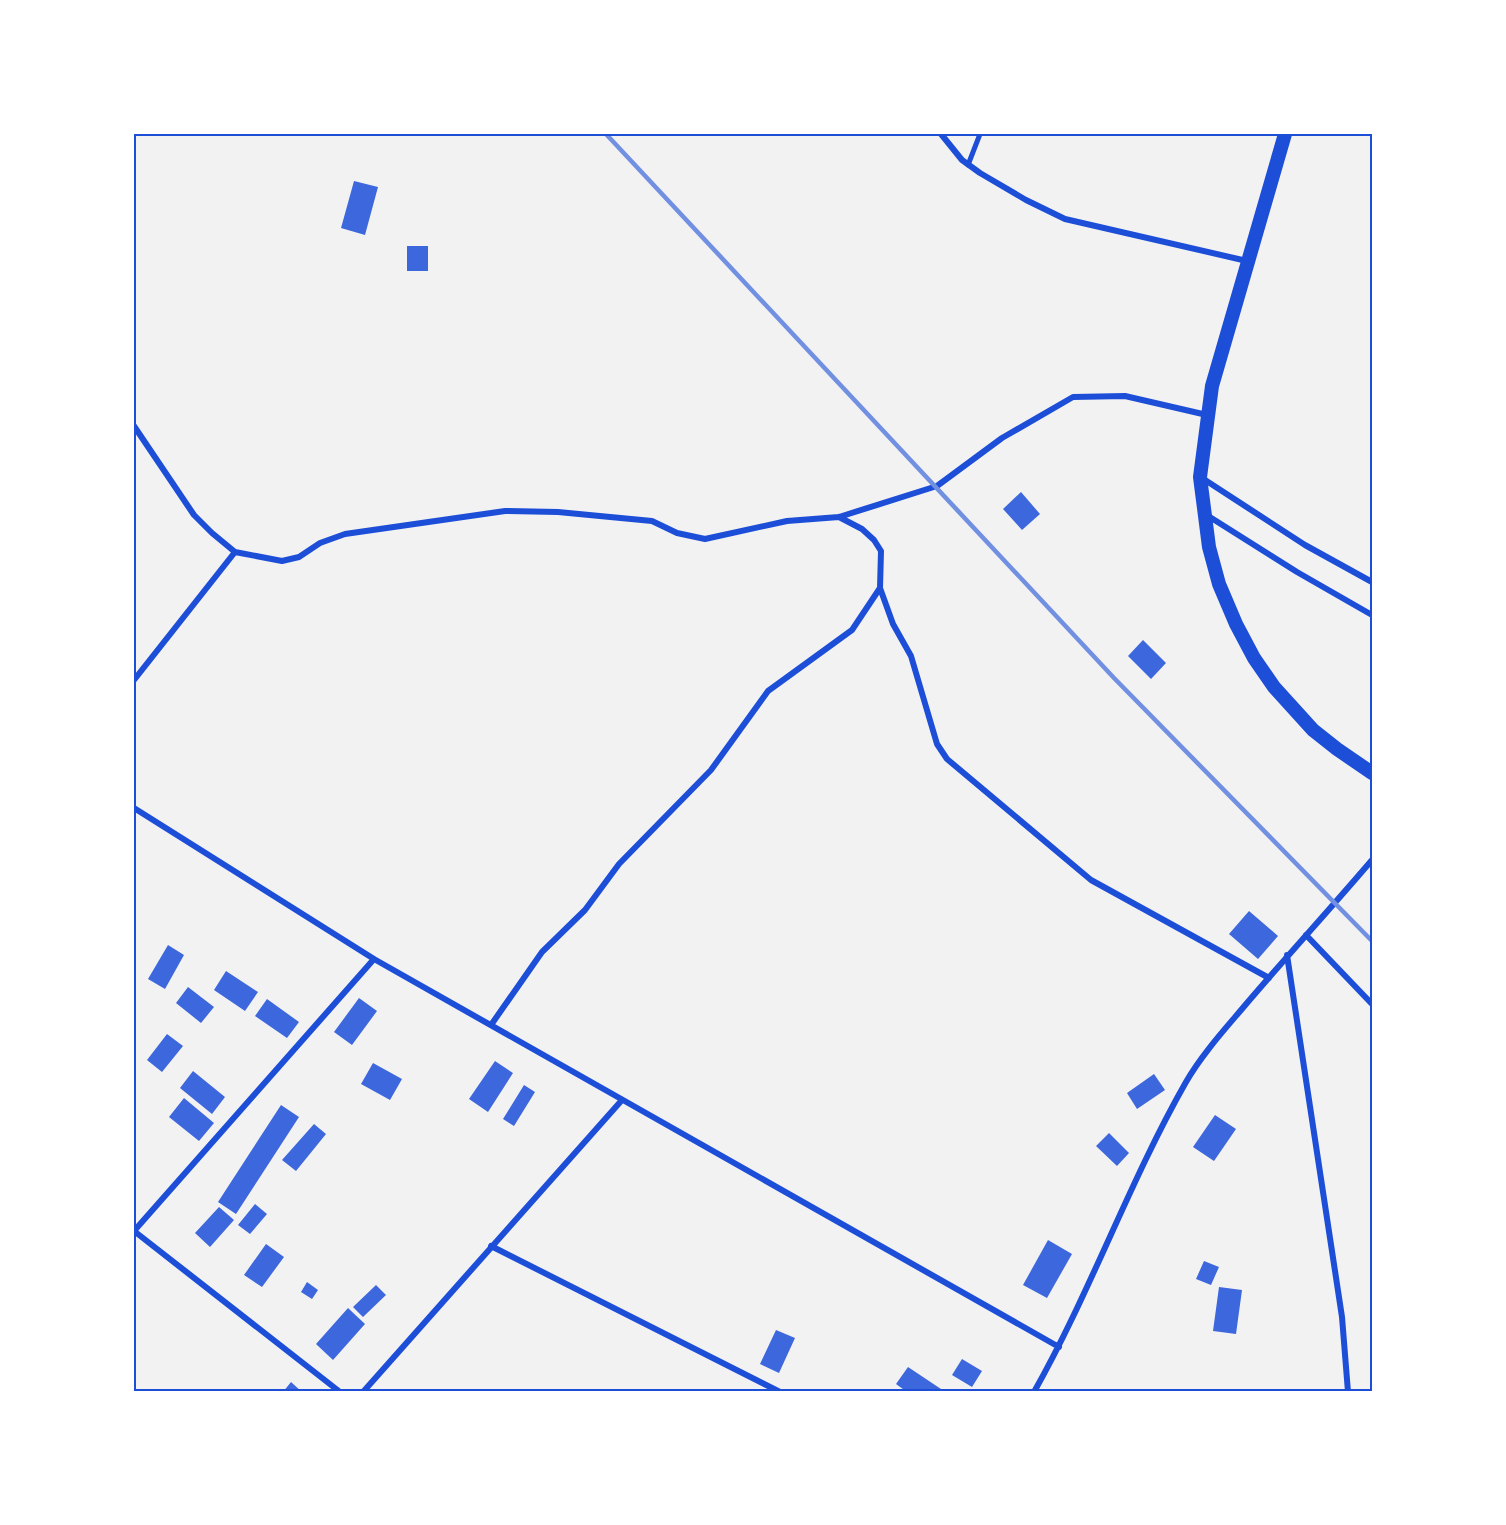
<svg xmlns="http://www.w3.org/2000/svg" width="1506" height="1525" viewBox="0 0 1506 1525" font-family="'Crimson Pro',serif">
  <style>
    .building { fill: #3d67dc }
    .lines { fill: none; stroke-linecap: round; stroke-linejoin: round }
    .pedestrian { stroke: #1d4ed8; stroke-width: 5 }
    .minor { stroke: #1d4ed8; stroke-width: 6 }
    .primary { stroke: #1d4ed8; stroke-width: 14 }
    .rail { stroke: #7290e2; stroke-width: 4.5 }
    .neatline { fill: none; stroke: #1d4ed8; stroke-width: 2 }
  </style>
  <rect width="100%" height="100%" fill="#f2f2f2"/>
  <path class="building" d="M354 181 378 187 365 235 341 228Z
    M407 246H428V271H407Z
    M1021 492 1040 514 1022 530 1003 509Z
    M1143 640 1166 663 1151 679 1128 656Z
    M1249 911 1278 936 1258 959 1229 934Z
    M168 945 184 955 165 989 148 979Z
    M226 971 258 992 245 1011 214 990Z
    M188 987 214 1007 201 1023 176 1003Z
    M359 998 377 1011 352 1045 334 1032Z
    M267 999 299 1022 287 1038 255 1016Z
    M167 1034 183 1046 162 1072 147 1060Z
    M495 1061 513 1073 488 1112 469 1099Z
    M373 1063 402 1079 390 1100 361 1084Z
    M193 1071 225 1097 212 1114 180 1088Z
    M1154 1074 1165 1090 1137 1109 1127 1093Z
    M524 1085 535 1092 514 1126 503 1119Z
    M184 1098 214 1123 199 1141 169 1117Z
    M281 1105 299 1117 236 1214 218 1202Z
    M1215 1115 1236 1129 1214 1161 1193 1147Z
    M314 1124 326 1134 296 1171 282 1160Z
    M1109 1133 1129 1153 1117 1166 1096 1146Z
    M255 1204 267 1214 250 1234 238 1225Z
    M219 1207 234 1220 210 1247 195 1233Z
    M1048 1240 1072 1254 1047 1298 1023 1285Z
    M266 1244 284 1257 262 1287 244 1275Z
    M1204 1261 1219 1267 1211 1285 1196 1279Z
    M307 1282 318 1290 312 1299 301 1292Z
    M376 1285 386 1295 363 1317 353 1307Z
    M1219 1287 1242 1290 1236 1334 1213 1331Z
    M348 1308 365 1324 333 1360 316 1344Z
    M776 1330 795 1338 779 1373 760 1364Z
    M962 1359 982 1371 972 1387 952 1375Z
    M908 1367 941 1389 939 1392H907L896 1384Z
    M291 1382 302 1392H283Z"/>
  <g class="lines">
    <path class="pedestrian" d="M968 165 980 134"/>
    <path class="minor" d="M941 134 962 160 980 173 1026 200 1065 219 1247 261
      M134 426 194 515 212 533 235 552
      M1202 478 1305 545 1372 582
      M1205 514 1297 572 1372 615
      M839 517 862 529 874 540 881 551 880 588 893 624 911 656 937 744 947 759 1091 880 1269 978
      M134 680 235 552 282 561 299 557 320 543 345 534 505 511 558 512 652 521 677 533 705 539 787 521 839 517 937 486 1002 438 1073 397 1125 396 1207 415
      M134 808 374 959 1059 1347
      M1306 935 1372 1004
      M1287 955 1342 1317 1348 1392
      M491 1025 542 952 585 910 619 864 711 770 768 691 852 630 880 588
      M134 1231 374 959
      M134 1231 340 1392
      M491 1246 780 1392
      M363 1392 622 1100
      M1034 1392C1091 1291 1129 1182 1186 1082 1202 1054 1226 1028 1247 1003 1288 955 1331 908 1372 860"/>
    <path class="primary" d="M1285 134 1212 386 1200 477 1209 547 1219 584 1236 624 1254 658 1274 687 1313 730 1337 749 1372 773"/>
    <path class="rail" d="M606 134 1114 678 1372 941"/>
  </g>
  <rect width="1506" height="1525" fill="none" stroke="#ffffff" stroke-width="270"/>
  <rect x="135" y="135" width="1236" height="1255" class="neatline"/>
</svg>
